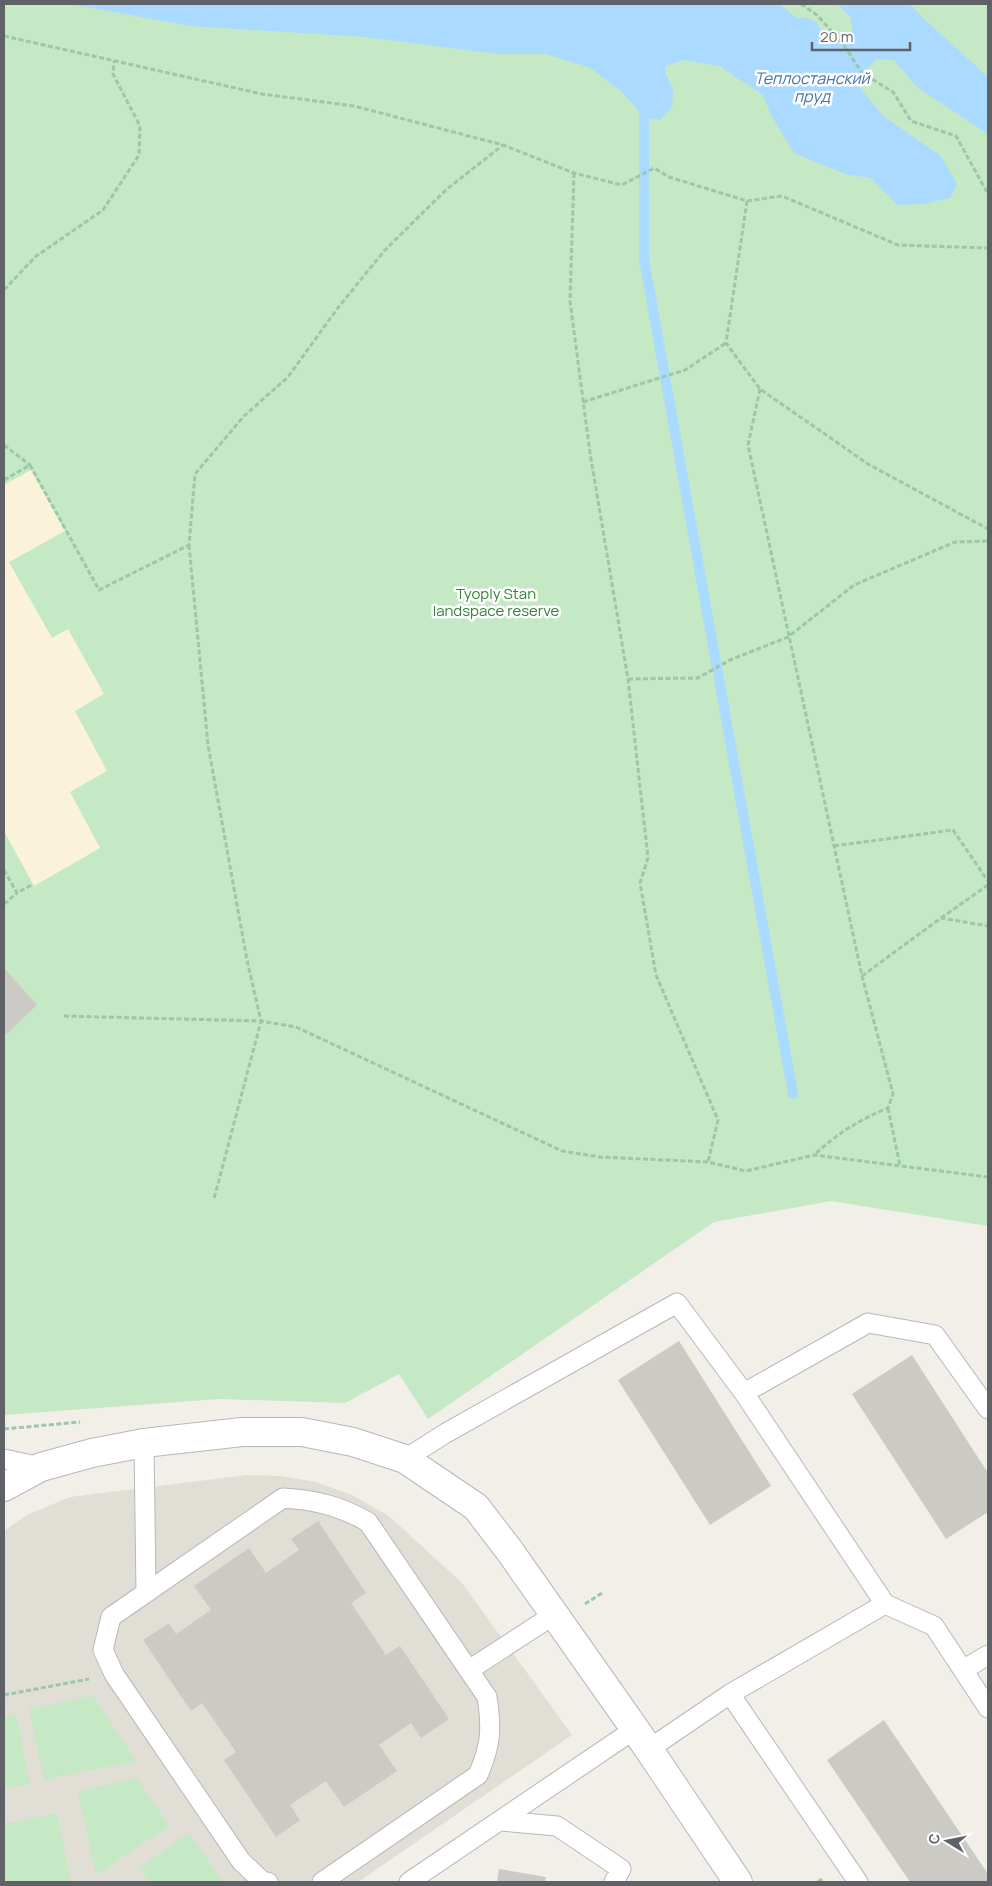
<svg xmlns="http://www.w3.org/2000/svg" width="992" height="1886" viewBox="0 0 992 1886" font-family="Manrope,sans-serif">
  <style>
    .education { fill: #e1ded6 }
    .green { fill: #c5e8c5 }
    .sand { fill: #fbf3d9 }
    .water { fill: #aadaff }
    .lines { fill: none; stroke-linecap: round; stroke-linejoin: round }
    .stream { stroke: #aadaff; stroke-width: 10 }
    .building { fill: #cccac5 }
    .lane-casing { stroke: #b5b8bc; stroke-width: 21 }
    .street-casing { stroke: #b5b8bc; stroke-width: 30 }
    .path { stroke: #9cc7a9; stroke-width: 3; stroke-dasharray: 5 2.5; stroke-linecap: butt }
    .lane { stroke: #fff; stroke-width: 19 }
    .street { stroke: #fff; stroke-width: 28 }
    .labels { text-anchor: middle; dominant-baseline: central; stroke-width: 5; stroke-linejoin: round; paint-order: stroke }
    .park-label { font-size: 15px; fill: #348238; stroke: #fff }
    .water-label { font-size: 16px; font-style: italic; fill: #4174aa; stroke: #fff }
  </style>
  <rect width="100%" height="100%" fill="#f1efe8"/>
  <path class="education" d="M247 1475 281 1476 316 1482 352 1495 389 1516 462 1583 572 1735 358 1882H4V1531L27 1515 70 1497Z"/>
  <path class="green" d="M4 4H988V1226L831 1201 714 1222 428 1419 399 1374 345 1403 219 1399 4 1415Z
    M93 1696 136 1761 44 1780 29 1709Z
    M16 1714 30 1784 4 1789V1716Z
    M137 1778 169 1826 96 1875 78 1791Z
    M57 1813 71 1882H4V1824Z
    M189 1833 223 1882H149L139 1868Z"/>
  <path class="sand" d="M31 470 65 531 9 562 52 638 68 629 104 694 75 711 107 771 70 792 100 848 34 886 4 831V485Z"/>
  <path class="water" d="M70 4H779L797 18H806L816 22 822 33 835 44H843L853 31 850 17 838 4H910L923 18 988 77V134L918 88 894 60 877 59 862 73 860 88 884 117 940 155 957 184 950 198 923 204 898 205 870 178 845 174 794 153 771 115 763 95 719 66 683 60 665 66V73L673 88 672 107 660 120 644 117 622 92 589 67 545 54H498L365 37 190 26Z"/>
  <g class="lines">
    <path class="stream" d="M644 117V259L793 1094"/>
  </g>
  <path class="building" d="M4 968 37 1005 4 1036Z
    M679 1341 771 1486 710 1525 618 1380Z
    M912 1355 988 1473V1512L946 1539 852 1394Z
    M318 1521 366 1593 351 1603 386 1655 400 1646 449 1719 421 1738 411 1723 379 1745 397 1771 344 1807 326 1781 290 1805 300 1820 276 1837 224 1760 236 1752 202 1703 191 1711 143 1640 169 1623 176 1634 211 1610 194 1586 249 1548 266 1573 299 1550 291 1539Z
    M884 1720 988 1874V1882H910L827 1760Z
    M499 1869 546 1877 545 1882H497Z"/>
  <g class="lines">
    <defs>
      <path id="lane" d="M744 1393 885 1604
        M144 1443 146 1592
        M4 1459 41 1467
        M405 1459 446 1433 677 1303 744 1393 868 1323 935 1335 988 1409
        M469 1670 555 1614
        M963 1670 988 1655
        M730 1694 858 1882
        M649 1749 730 1694 885 1604 934 1626 988 1708
        M501 1821 557 1826 621 1869 614 1882
        M268 1882 262 1881 241 1861 114 1674 103 1650 111 1617 283 1498C316 1500 340 1506 368 1522L487 1697C492 1728 491 1746 478 1775L322 1882
        M409 1882 635 1729"/>
      <path id="street" d="M4 1487 41 1467 92 1453 144 1443 242 1432H302L353 1442 405 1459 476 1507 509 1550 635 1729 738 1882"/>
    </defs>
    <use href="#lane" class="lane-casing"/>
    <use href="#street" class="street-casing"/>
    <path class="path" d="M801 4 817 15 843 44 862 73 893 92 911 121 956 136 988 194
      M4 36 262 94 354 106 503 145 574 173 622 185 654 168 669 177 747 201 782 196 898 245 988 248
      M574 173 570 301 590 453 628 679 648 858 640 883 656 975 718 1120 708 1162
      M747 201 726 343 760 389 868 464 988 529
      M4 290 35 257 103 210 139 155 140 126 113 74 114 61
      M760 389 748 445 862 976 893 1094 888 1108C859 1120 838 1133 814 1155
      M583 402 685 370 726 343
      M4 445 30 465
      M4 480 30 465 99 590 189 545 195 474 244 416 288 377 337 309 385 250 447 189 503 145
      M189 545 208 745 247 960 261 1021 214 1199
      M628 679 698 678 730 660 788 637 854 585 955 542 988 541
      M834 846 953 830 988 881
      M4 870 17 893 33 884
      M4 904 17 893
      M941 918 988 885
      M862 976 941 918 988 926
      M64 1016 261 1021 296 1027 562 1151 600 1157 708 1162 746 1171 814 1155 988 1177
      M888 1108 900 1166
      M4 1429 80 1422
      M585 1604 602 1593
      M4 1695 89 1679
      M818 1882 824 1878"/>
    <use href="#lane" class="lane"/>
    <use href="#street" class="street"/>
  </g>
  <g class="labels">
    <g class="park-label">
      <text x="496" y="593">Tyoply Stan<tspan x="496" dy="17">landspace reserve</tspan></text>
    </g>
    <g class="water-label">
      <text x="812" y="78">Теплостанский<tspan x="812" dy="18">пруд</tspan></text>
    </g>
  </g>
  <rect width="992" height="1886" fill="none" stroke="#5f6368" stroke-width="10"/>
  <g transform="translate(947 1841) rotate(280)" stroke="#ffffff" stroke-width="4" paint-order="stroke">
  <path d="M0-4L9 19L0 12L-9 19Z" fill="#5f6368"/>
  <text y="-8" font-size="14" font-weight="bold" text-anchor="middle" fill="#5f6368">С</text>
  </g>
  <path d="M812 42v8h98v-8" fill="none" stroke="#5f6368" stroke-width="2.5"/>
  <text x="820" y="42" font-size="15" fill="#5f6368" stroke="#ffffff" stroke-width="4" paint-order="stroke">20 m</text>
</svg>
